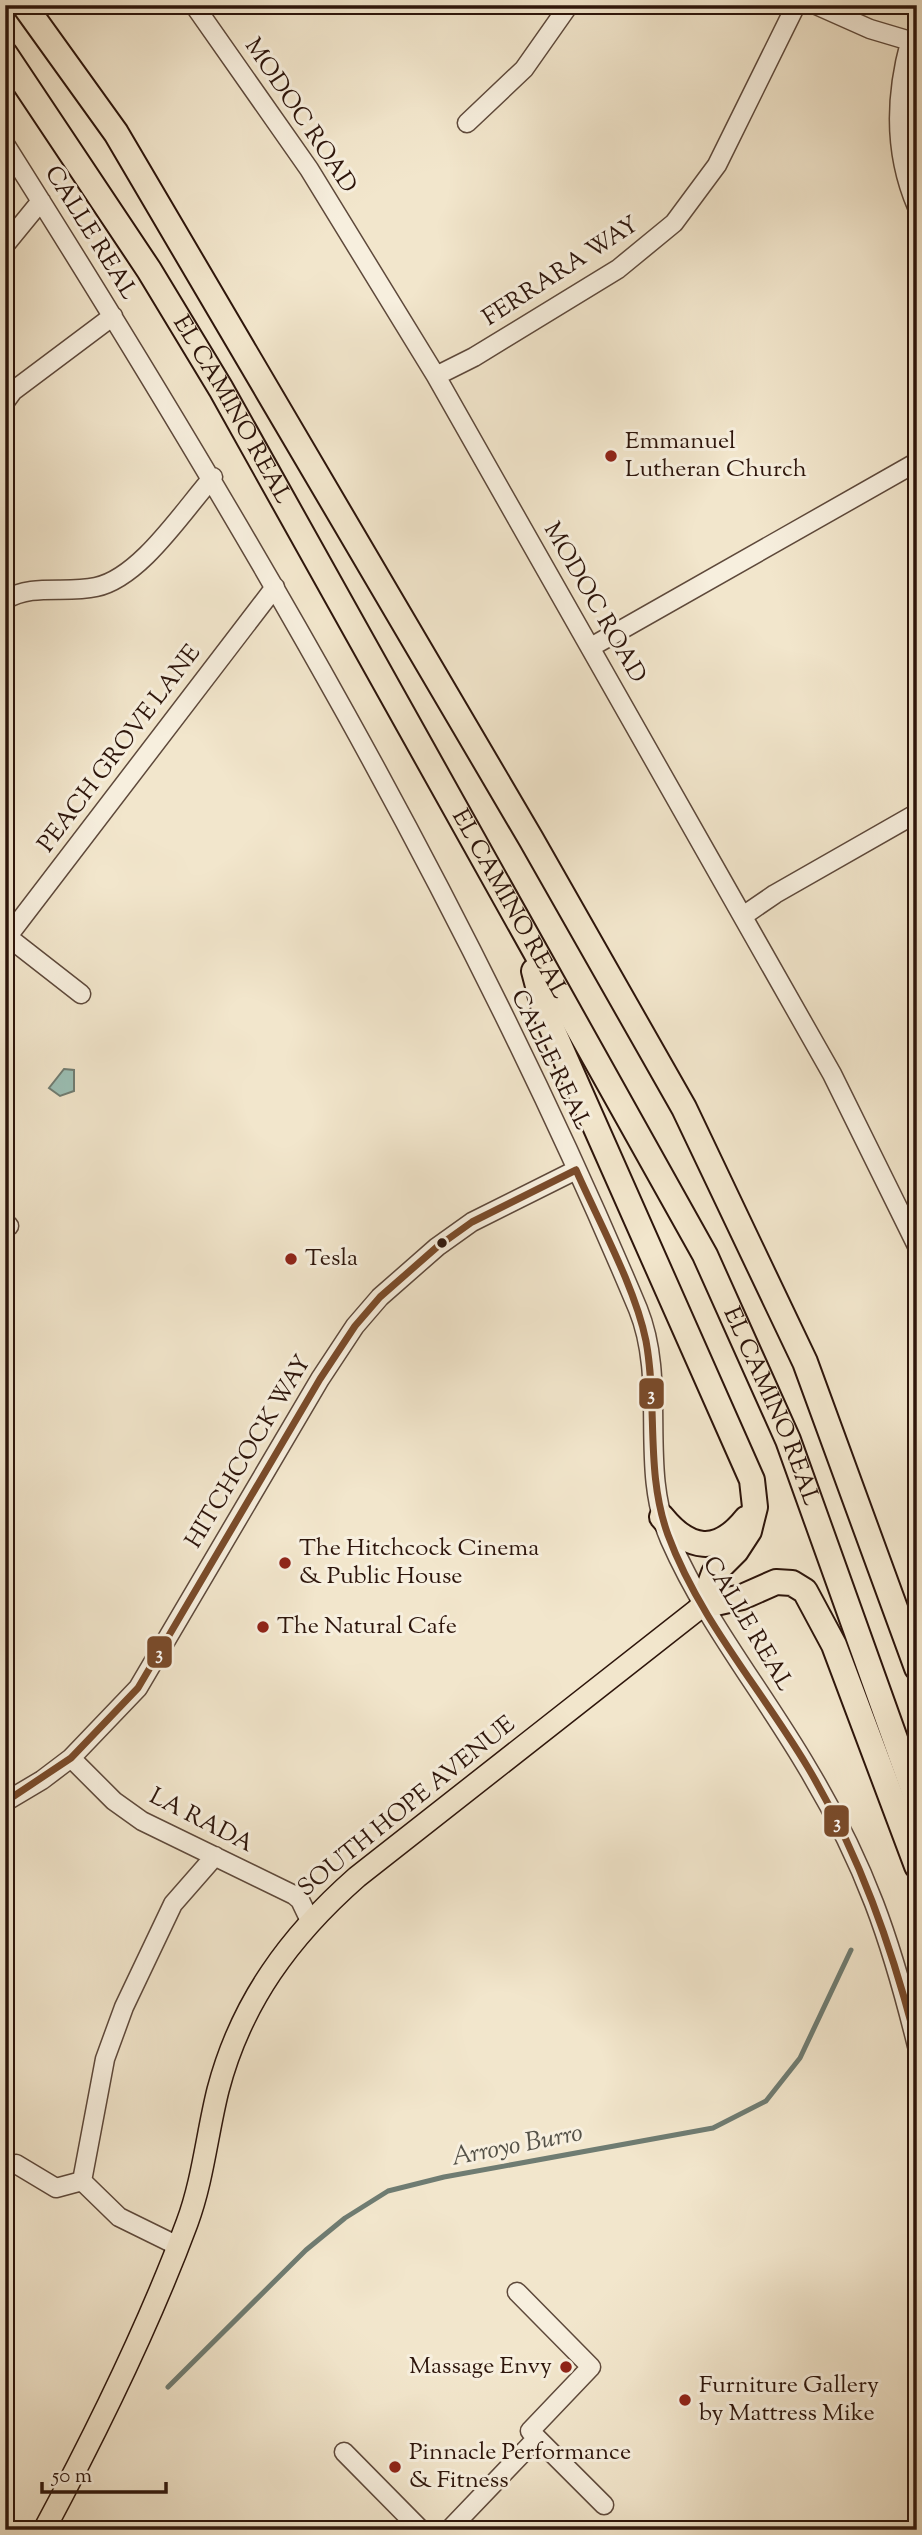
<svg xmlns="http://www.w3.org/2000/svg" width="922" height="2535" viewBox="0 0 922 2535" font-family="'Sorts Mill Goudy',serif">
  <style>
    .water { fill: #9bc0b6; stroke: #6f7c72; stroke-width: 2 }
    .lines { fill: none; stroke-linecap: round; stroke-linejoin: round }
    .stream { stroke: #6f7c72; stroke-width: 5 }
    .minor-casing { stroke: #5e493b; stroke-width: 21 }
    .major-casing { stroke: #2d150b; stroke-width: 24 }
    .highway-casing { stroke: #2d150b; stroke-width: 28 }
    .minor { stroke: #f7efde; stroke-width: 18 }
    .major { stroke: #f2e6cc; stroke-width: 21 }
    .highway { stroke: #f2e6cc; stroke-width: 24 }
    .bus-1-casing { stroke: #f7efde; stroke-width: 12 }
    .bus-1 { stroke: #7a4b2a; stroke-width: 7 }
    .poi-dot { fill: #8f2418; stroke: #f7efde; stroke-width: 2.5 }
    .bus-dot { fill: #2d150b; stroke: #f7efde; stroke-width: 2.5 }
    .labels { text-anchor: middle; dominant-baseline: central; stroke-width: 6; stroke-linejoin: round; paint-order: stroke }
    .street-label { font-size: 24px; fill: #2d150b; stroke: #f7efde }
    .poi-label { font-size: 24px; fill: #2d150b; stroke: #f7efde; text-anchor: start }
    .water-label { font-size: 26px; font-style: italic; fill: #545147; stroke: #f7efde }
    .line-badge { stroke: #f7efde; stroke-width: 2.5 }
    .badge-label { font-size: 19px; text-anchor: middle; font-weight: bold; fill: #fff }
  </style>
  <rect width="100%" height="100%" fill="#f2e6cc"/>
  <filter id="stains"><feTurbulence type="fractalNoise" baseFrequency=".00286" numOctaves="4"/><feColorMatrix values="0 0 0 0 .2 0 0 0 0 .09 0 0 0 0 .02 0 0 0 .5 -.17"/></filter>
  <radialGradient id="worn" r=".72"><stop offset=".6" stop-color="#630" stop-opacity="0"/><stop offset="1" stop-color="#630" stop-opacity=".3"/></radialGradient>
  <path class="water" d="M64 1069 74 1070V1091L60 1096 49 1088Z"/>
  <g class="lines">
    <path class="stream" d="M168 2387 306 2250 345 2218 388 2191 444 2177 713 2128 766 2101 800 2058 851 1950"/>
    <defs>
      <path id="minor" d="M194 5 309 169 436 376 832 1074 917 1246
        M816 5 870 29 917 43
        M910 42C895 97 894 154 917 207
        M467 123 524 69 569 5
        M5 144C241 518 467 901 638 1309 668 1383 638 1467 670 1540 706 1622 763 1692 808 1769 865 1864 891 1940 917 2046
        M5 245 41 201
        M436 376 474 357 618 269 674 223 717 165 796 5
        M5 402 13 391 113 316
        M5 600C33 583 65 594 96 587 140 578 183 511 213 477
        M591 647 917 462
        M743 916 775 894 917 813
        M8 937 81 994
        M5 940 275 587
        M5 1222 9 1226
        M71 1758 114 1801 142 1821 294 1895 300 1900 310 1921
        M5 1802 42 1780 71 1758 138 1688 320 1379 355 1326 380 1297 437 1247 472 1222 576 1170
        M16 2164 56 2188 82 2181
        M178 2246 119 2217 82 2181 105 2059 124 2007 173 1904 215 1856
        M517 2292 591 2367 530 2431 604 2505
        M344 2452 421 2530
        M449 2530 537 2438"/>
      <path id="major" d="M44 2530C97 2431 148 2328 187 2223 203 2180 207 2134 218 2090 241 2002 290 1936 357 1877L702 1606"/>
      <g id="highway">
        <path d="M24 5 116 133 531 839 684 1108 805 1362 917 1668"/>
        <path id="s1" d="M5 54 149 270 221 389 705 1255 788 1440 917 1800"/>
        <path d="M534 971 545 1013 752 1480 755 1507 749 1531 736 1551 714 1573 702 1606"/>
        <path d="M662 1517C689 1550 717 1555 746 1519"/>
        <path d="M702 1606 742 1597 776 1582 792 1583 805 1591 834 1645 917 1866"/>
      </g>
    </defs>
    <use href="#minor" class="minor-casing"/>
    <use href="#major" class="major-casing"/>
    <use href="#highway" class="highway-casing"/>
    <use href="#minor" class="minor"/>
    <use href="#major" class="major"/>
    <use href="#highway" class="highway"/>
    <defs>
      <path id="bus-1" d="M576 1170C599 1222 635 1287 646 1341 658 1406 645 1472 668 1535 699 1619 761 1689 807 1766 859 1853 892 1947 917 2045
        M5 1802 71 1758 138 1688 320 1379 355 1326 380 1297 437 1247 472 1222 576 1170"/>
    </defs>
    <use href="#bus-1" class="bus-1-casing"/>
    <use href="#bus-1" class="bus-1"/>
  </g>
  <g class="poi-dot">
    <circle cx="611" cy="456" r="7"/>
    <circle cx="291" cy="1259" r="7"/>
    <circle cx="285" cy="1563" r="7"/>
    <circle cx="263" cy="1627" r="7"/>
    <circle cx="566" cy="2367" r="7"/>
    <circle cx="685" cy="2400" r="7"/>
    <circle cx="395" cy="2467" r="7"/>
  </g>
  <circle class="bus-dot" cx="442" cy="1243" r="6"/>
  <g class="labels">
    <g class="street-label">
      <text transform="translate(300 116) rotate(56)">MODOC ROAD</text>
      <text transform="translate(90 233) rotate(58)">CALLE REAL</text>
      <text transform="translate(561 272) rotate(-33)">FERRARA WAY</text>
      <text stroke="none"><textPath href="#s1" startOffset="422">EL CAMINO REAL</textPath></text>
      <text transform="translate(594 603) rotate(60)">MODOC ROAD</text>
      <text transform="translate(120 749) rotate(-53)">PEACH GROVE LANE</text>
      <text stroke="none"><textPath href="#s1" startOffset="989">EL CAMINO REAL</textPath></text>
      <text transform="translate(550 1060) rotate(64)">CALLE REAL</text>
      <text stroke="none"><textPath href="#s1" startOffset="1556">EL CAMINO REAL</textPath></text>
      <text transform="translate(249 1452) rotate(-59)">HITCHCOCK WAY</text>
      <text transform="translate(747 1624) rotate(59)">CALLE REAL</text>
      <text transform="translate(407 1807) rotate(-39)">SOUTH HOPE AVENUE</text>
      <text transform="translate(201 1821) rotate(27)">LA RADA</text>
    </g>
    <g class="poi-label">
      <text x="625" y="442">Emmanuel<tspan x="625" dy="28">Lutheran Church</tspan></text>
      <text x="305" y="1259">Tesla</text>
      <text x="299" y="1549">The Hitchcock Cinema<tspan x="299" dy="28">&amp; Public House</tspan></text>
      <text x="277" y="1627">The Natural Cafe</text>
      <text x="552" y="2367" text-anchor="end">Massage Envy</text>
      <text x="699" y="2386">Furniture Gallery<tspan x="699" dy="28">by Mattress Mike</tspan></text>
      <text x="409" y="2453">Pinnacle Performance<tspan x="409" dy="28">&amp; Fitness</tspan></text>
    </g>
    <g class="water-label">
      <text transform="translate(517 2146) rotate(-11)">Arroyo Burro</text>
    </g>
  </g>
  <g class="line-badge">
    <rect x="638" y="1377" width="27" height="33" rx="7" fill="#7a4b2a"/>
    <rect x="146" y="1635" width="27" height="34" rx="7" fill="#7a4b2a"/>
    <rect x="823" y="1804" width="27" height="34" rx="7" fill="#7a4b2a"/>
  </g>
  <g class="badge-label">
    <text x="651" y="1400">3</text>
    <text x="159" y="1659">3</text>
    <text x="837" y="1828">3</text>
  </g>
  <rect width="922" height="2535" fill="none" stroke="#f2e6cc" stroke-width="28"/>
  <rect x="7" y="7" width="908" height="2521" fill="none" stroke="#2d150b" stroke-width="3.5"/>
  <rect x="14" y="14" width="894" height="2507" fill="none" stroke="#2d150b" stroke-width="2"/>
  <path d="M42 2482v10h124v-10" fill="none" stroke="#2d150b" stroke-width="3.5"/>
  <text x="52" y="2482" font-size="21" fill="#2d150b" stroke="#f7efde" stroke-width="5" paint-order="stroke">50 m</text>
  <rect width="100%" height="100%" filter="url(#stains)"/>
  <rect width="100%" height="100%" fill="url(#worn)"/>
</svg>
